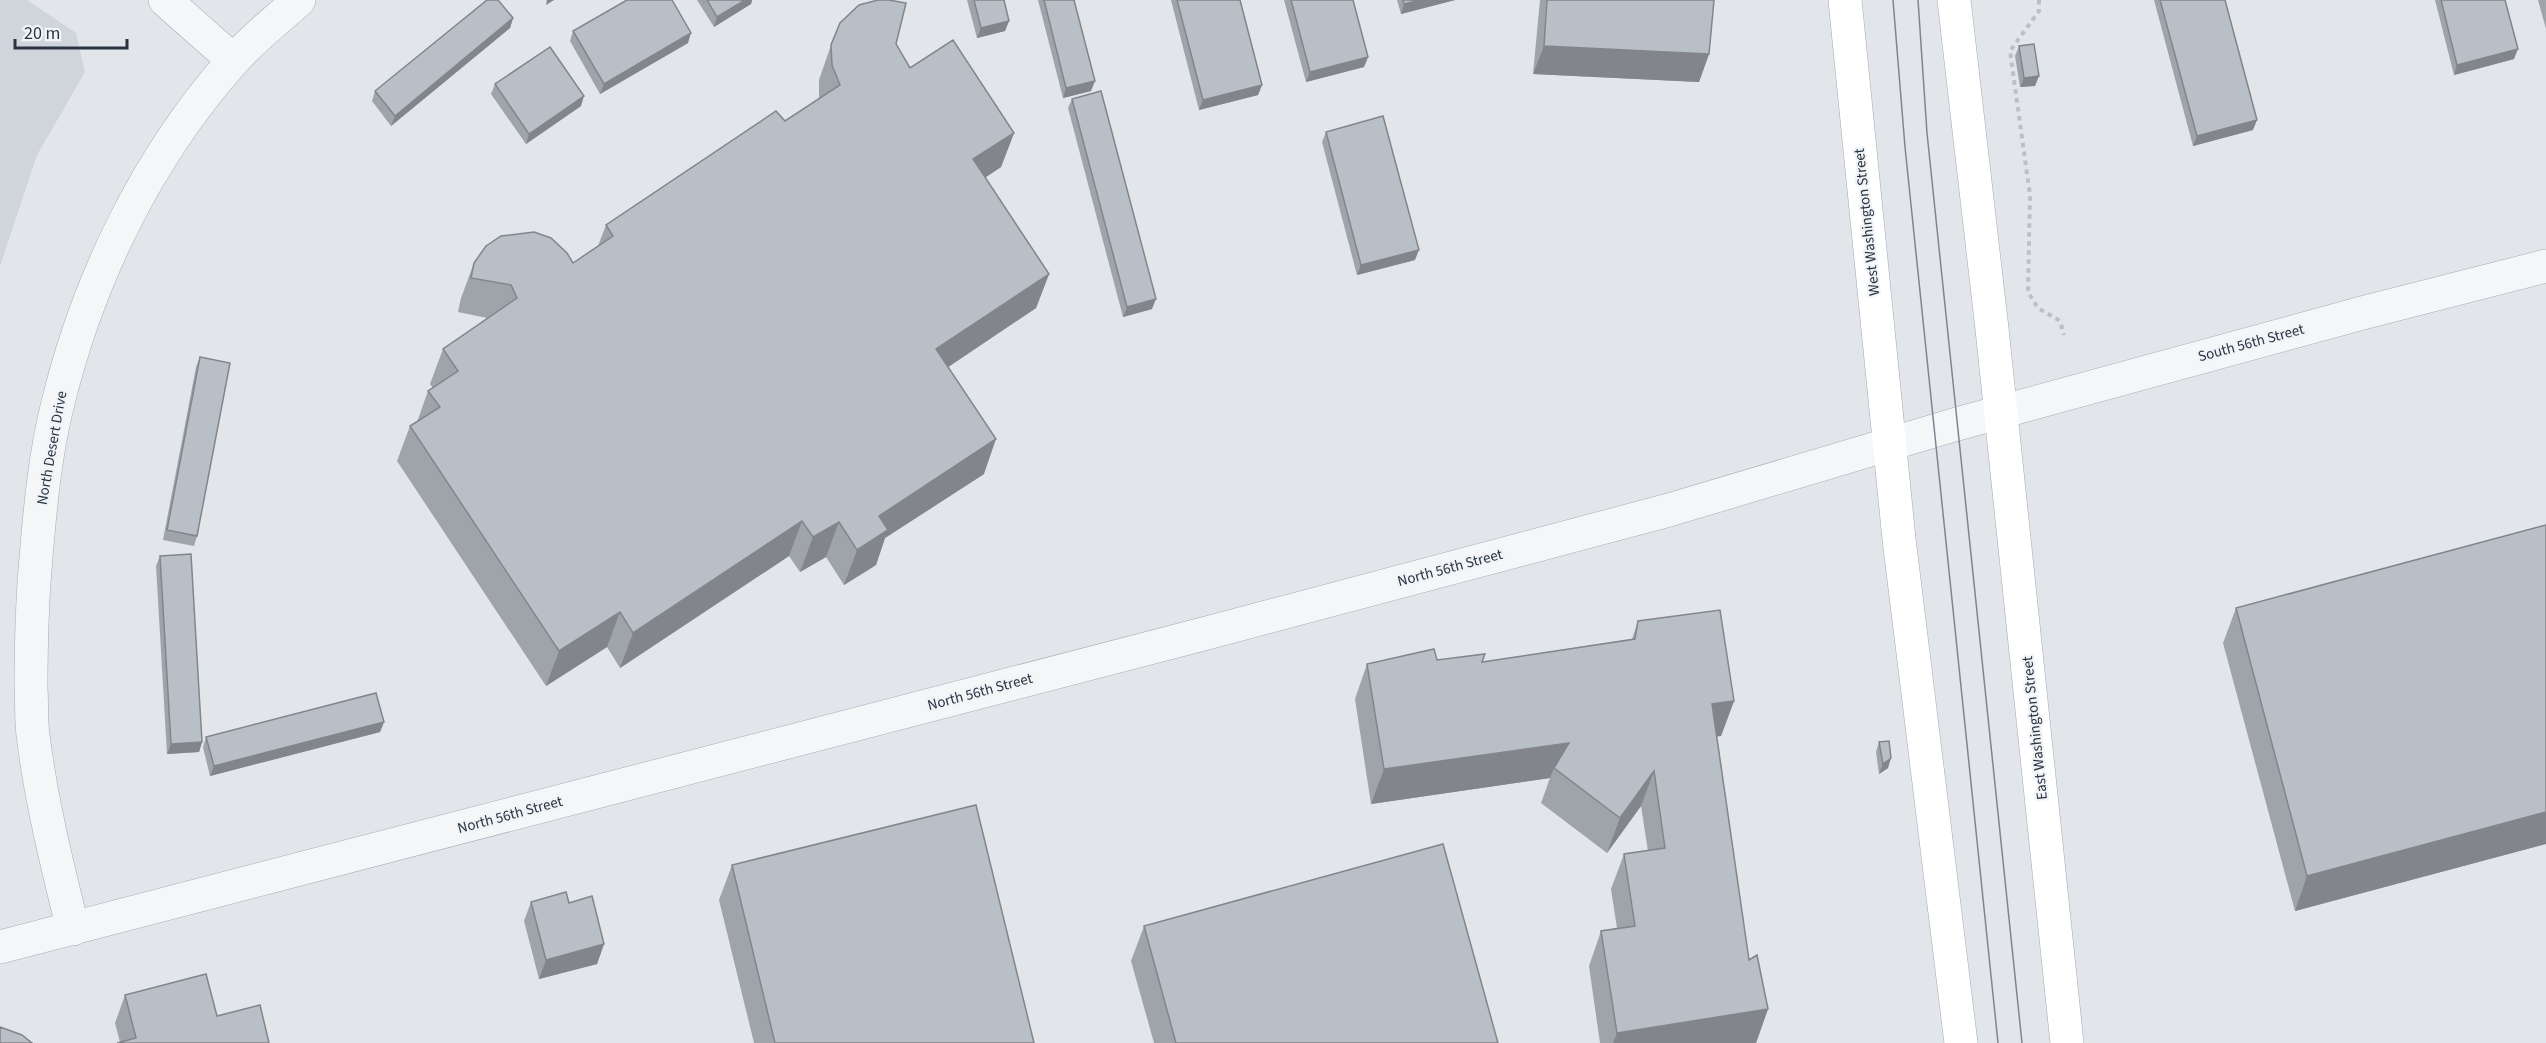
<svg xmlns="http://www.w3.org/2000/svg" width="2546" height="1043" viewBox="0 0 2546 1043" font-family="'Source Sans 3',sans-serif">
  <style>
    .built { fill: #d0d5dc }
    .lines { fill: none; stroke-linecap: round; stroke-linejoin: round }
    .minor-casing { stroke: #a7acb4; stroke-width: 34 }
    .major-casing { stroke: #a1aab5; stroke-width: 34 }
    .path { stroke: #bbc0c5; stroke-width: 4; stroke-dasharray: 4.5 4.5; stroke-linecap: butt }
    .minor { stroke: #f4f6f8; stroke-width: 33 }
    .major { stroke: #fff; stroke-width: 33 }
    .tram { stroke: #7c8693; stroke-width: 1.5 }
    .wall { fill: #9fa4ab }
    .shaded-wall { fill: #82868b }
    .building { fill: #b9bfc7; stroke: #82868b; stroke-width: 1.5 }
    .labels { text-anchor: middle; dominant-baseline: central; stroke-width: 4.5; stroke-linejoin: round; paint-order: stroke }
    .street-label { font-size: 15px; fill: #2a3441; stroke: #f1f4f7 }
  </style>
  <rect width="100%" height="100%" fill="#e2e5ea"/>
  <path class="built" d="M0 0H27L76 33 85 72 37 155 0 266Z"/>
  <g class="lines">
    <defs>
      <path id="minor" d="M165 0 233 60
        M73 929C57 865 41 800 33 735 31 720 32 704 31 689 31 645 32 602 36 558 40 509 45 455 57 407 87 282 146 159 232 62 252 39 277 20 299 0
        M0 947 1207 633 1669 510 1957 424 2366 312 2546 266"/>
      <path id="major" d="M1845 0 1899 539 1961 1043
        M1954 0 1992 329 2067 1043"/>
    </defs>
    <use href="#minor" class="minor-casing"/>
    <use href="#major" class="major-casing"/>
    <path class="path" d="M2039 0V11L2010 51 2030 195 2028 292 2038 308 2060 321 2064 335"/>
    <use href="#minor" class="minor"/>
    <use href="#major" class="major"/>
    <path class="tram" d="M1893 0 1905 147 1998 1043
      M1918 0 1927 133 2022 1043"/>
  </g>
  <path class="wall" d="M697 0H752L751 4 714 27Z
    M967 0H1004L1009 21 1005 31 977 38Z
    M1038 0H1074L1091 91 1063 98Z
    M1171 0H1240L1262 85 1258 95 1199 110Z
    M1284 0H1353L1368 57 1364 67 1306 82Z
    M1397 0H1455L1401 14Z
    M1540 0H1714L1709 54 1699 82 1533 74Z
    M2154 0H2225L2253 130 2193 146Z
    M2435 0H2505L2514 59 2454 75Z
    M2538 0H2546V29Z
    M513 18 510 28 391 126 372 101 375 91Z
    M573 31 688 43 600 94 570 41Z
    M896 44 910 68 1014 133 1001 167 985 178 1049 274 1036 308 948 367 984 474 885 538 876 565 844 585 826 557 800 572 789 556 620 668 607 647 546 686 397 461 410 426 417 422 428 391 433 388 430 384 443 349 487 318 458 312 461 298 474 263H573L598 246 606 225 785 121 819 99V80L831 45Z
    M2019 46 2035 86 2020 87 2015 56Z
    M495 84 581 106 526 144 491 94Z
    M1072 99 1152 309 1123 317 1068 108Z
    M1326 132 1415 260 1357 275 1322 142Z
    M200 357 197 536 194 546 163 540 196 367Z
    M2546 525V844L2295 911 2223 643 2236 608Z
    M160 556 202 742 199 752 167 754 156 566Z
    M1638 621 1734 701 1721 736H1717L1749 960 1768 1009 1756 1043H1600L1589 966 1601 931 1617 928 1611 889 1624 854 1648 851 1641 806 1607 853 1541 803 1550 778 1371 804 1355 699 1367 664 1437 660 1482 662 1632 639Z
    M384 722 380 732 210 776 203 747 206 737Z
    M1879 742 1888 768 1879 774 1876 752Z
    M732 865 1034 1043H754L719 900Z
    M531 902 569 903 604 944 597 964 539 979 524 921Z
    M1144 926 1498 1043H1154L1131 961Z
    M125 995 217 1016 120 1042 115 1023Z"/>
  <path class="shaded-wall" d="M547 0H554L546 5Z
    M745 0H752L751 4 714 27 717 17Z
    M1420 0H1455L1401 14 1404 4Z
    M513 18 510 28 391 126 395 116Z
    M1009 21 1005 31 977 38 981 28Z
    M691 33 688 43 600 94 604 84Z
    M1544 46 1709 54 1699 82 1533 74Z
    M2518 49 2514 59 2454 75 2457 65Z
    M1368 57 1364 67 1306 82 1310 72Z
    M2039 76 2035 86 2020 87 2024 78Z
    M1095 81 1091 91 1063 98 1066 88Z
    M1262 85 1258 95 1199 110 1203 100Z
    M584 96 581 106 526 144 529 134Z
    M2257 120 2253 130 2193 146 2197 136Z
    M1014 133 1001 167 960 194 973 159Z
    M1419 250 1415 260 1357 275 1361 265Z
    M1049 274 1036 308 923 384 936 349Z
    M1156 299 1152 309 1123 317 1127 307Z
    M996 439 984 474 885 538 876 565 844 585 857 550 879 516Z
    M802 521 789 556 620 668 633 633Z
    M839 522 826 557 800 572 813 537Z
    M620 612 607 647 546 686 559 651Z
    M1734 701 1721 736 1699 739 1712 704Z
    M384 722 380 732 210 776 214 766Z
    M202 742 199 752 167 754 171 744Z
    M1569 743 1554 768 1550 778 1371 804 1384 769Z
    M1891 758 1888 768 1879 774 1883 764Z
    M1654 771 1641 806 1607 853 1620 818Z
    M2546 812V844L2295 911 2307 876Z
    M604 944 597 964 539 979 546 960Z
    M1768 1009 1756 1043H1613L1617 1033Z"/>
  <path class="building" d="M487 0H498L513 18 395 116 375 91Z
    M627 0H672L691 33 604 84 573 31Z
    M707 0H745L717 17Z
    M878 0H889L906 3 896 44 910 68 953 40 1014 133 973 159 1049 274 936 349 996 439 879 516 888 530 857 550 839 522 813 537 802 521 633 633 620 612 559 651 410 426 440 407 428 391 458 371 443 349 517 298 511 285 471 278 474 263 486 246 501 236 534 232 551 238 567 253 573 263 613 236 606 225 776 111 785 121 840 85 832 65 831 45 840 23 859 5Z
    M974 0H1004L1009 21 981 28Z
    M1044 0H1074L1095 81 1066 88Z
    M1177 0H1240L1262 85 1203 100Z
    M1291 0H1353L1368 57 1310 72Z
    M1403 0H1420L1404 4Z
    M1547 0H1714L1709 54 1544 46Z
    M2160 0H2225L2257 120 2197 136Z
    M2441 0H2505L2518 49 2457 65Z
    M2034 44 2039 76 2024 78 2019 46Z
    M550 47 584 96 529 134 495 84Z
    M1101 91 1156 299 1127 307 1072 99Z
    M1383 116 1419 250 1361 265 1326 132Z
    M200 357 230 363 197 536 167 530Z
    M2546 525V812L2307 876 2236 608Z
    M191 554 202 742 171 744 160 556Z
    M1720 610 1734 701 1712 704 1749 960 1757 955 1768 1009 1617 1033 1601 931 1635 926 1624 854 1665 848 1654 771 1620 818 1554 768 1569 743 1384 769 1367 664 1434 649 1437 660 1485 654 1482 662 1635 639 1638 621Z
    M376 693 384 722 214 766 206 737Z
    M1889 741 1891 758 1883 764 1879 742Z
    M976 805 1034 1043H775L732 865Z
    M1443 844 1498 1043H1176L1144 926Z
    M566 892 569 903 592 896 604 944 546 960 531 902Z
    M206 974 217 1016 260 1005 269 1043H117L136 1038 125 995Z
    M0 1027 22 1035 32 1043H0Z"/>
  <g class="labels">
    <g class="street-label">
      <text transform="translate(1867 222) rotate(-96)">West Washington Street</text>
      <text transform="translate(2251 343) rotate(-15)">South 56th Street</text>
      <text transform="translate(52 448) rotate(-80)">North Desert Drive</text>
      <text transform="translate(1450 568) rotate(-15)">North 56th Street</text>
      <text transform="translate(980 692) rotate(-15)">North 56th Street</text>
      <text transform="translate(2035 728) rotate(-96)">East Washington Street</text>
      <text transform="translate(510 815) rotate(-15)">North 56th Street</text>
    </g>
  </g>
  <path d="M15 39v9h112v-9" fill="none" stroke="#2a3441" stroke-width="3"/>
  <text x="24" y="39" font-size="18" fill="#2a3441" stroke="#f1f4f7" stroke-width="4.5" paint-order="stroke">20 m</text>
</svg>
